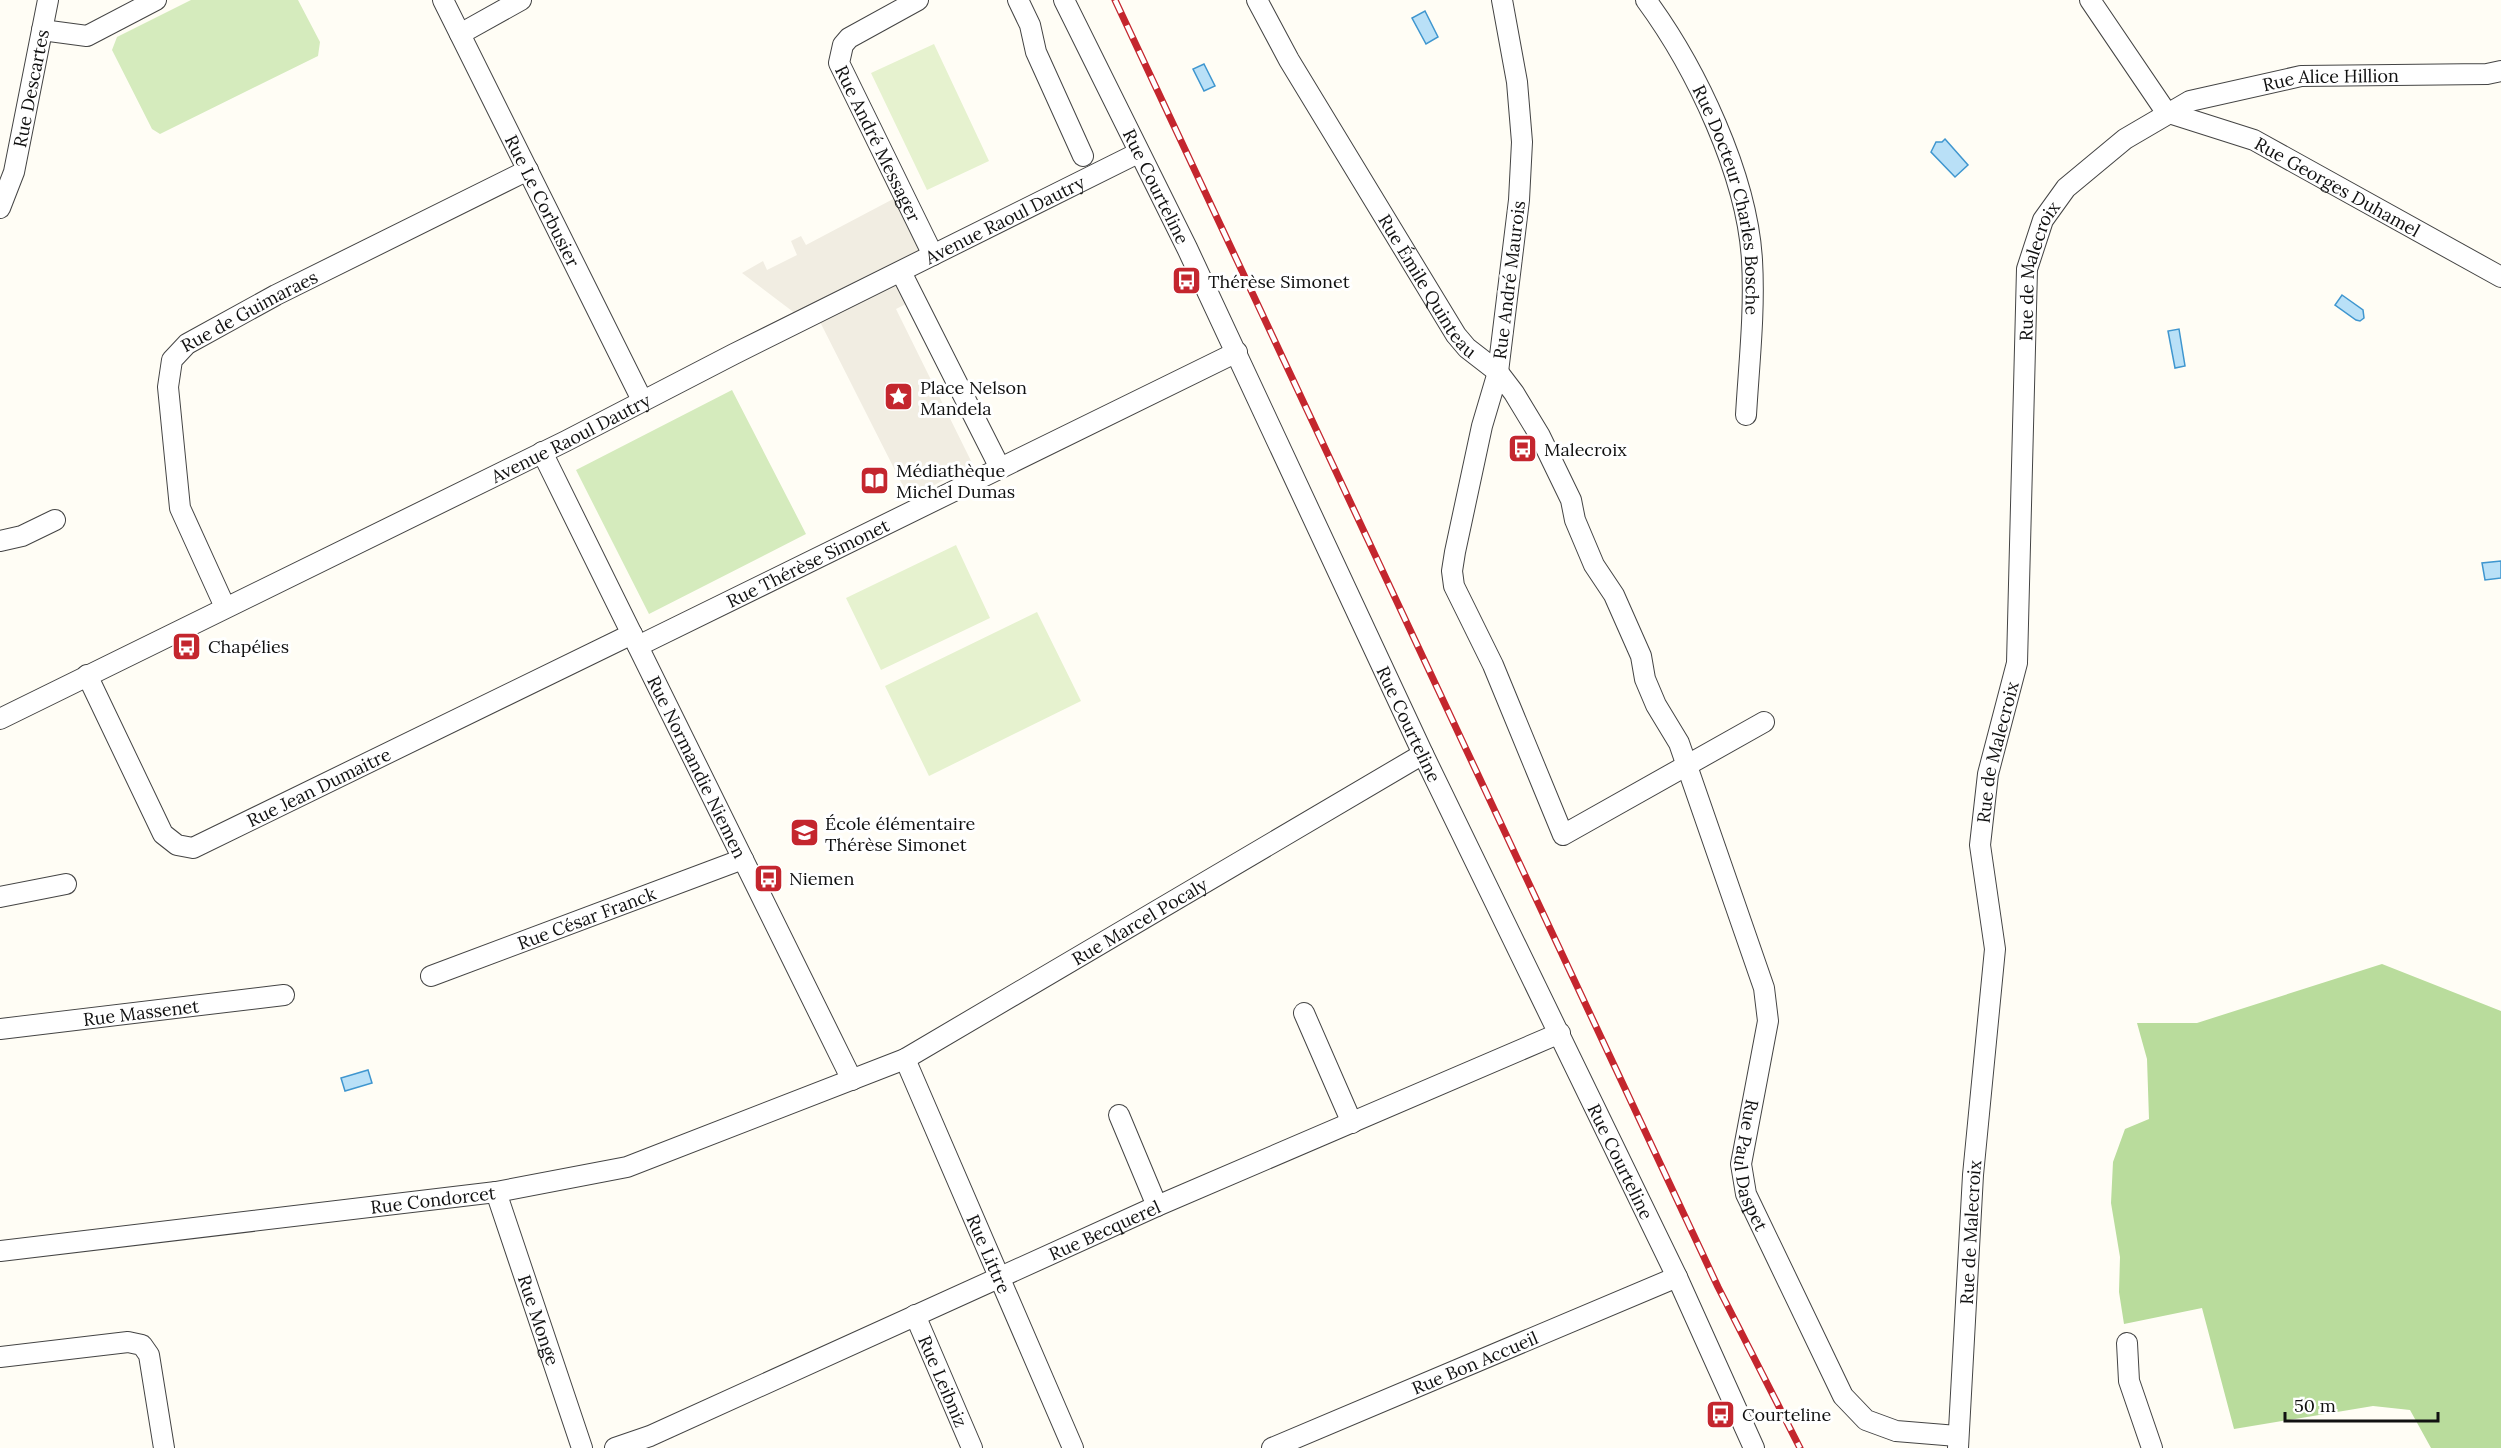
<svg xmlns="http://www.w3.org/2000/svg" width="2501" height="1448" viewBox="0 0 2501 1448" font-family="Lora,serif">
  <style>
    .green { fill: #d5ebbd }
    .forest { fill: #b9dc9c }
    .pitch { fill: #e6f2cf }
    .plaza { fill: #f1ede2 }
    .water { fill: #b9e0f7; stroke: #3f96cf; stroke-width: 1.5 }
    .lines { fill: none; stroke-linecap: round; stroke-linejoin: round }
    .street-casing { stroke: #444; stroke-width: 22 }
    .street { stroke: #fff; stroke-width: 20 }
    .rail-casing { stroke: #c4262e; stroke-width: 7 }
    .rail { stroke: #fff; stroke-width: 4.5; stroke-dasharray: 14; stroke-linecap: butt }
    .labels { text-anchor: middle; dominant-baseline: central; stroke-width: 6; stroke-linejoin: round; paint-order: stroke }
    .street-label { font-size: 18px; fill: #111; stroke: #fff }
    .poi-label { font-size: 18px; fill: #111; stroke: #fff; text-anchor: start }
  </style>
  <rect width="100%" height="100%" fill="#fffdf5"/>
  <path class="green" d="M191 0H298L320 42 318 56 160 134 152 129 112 50 117 37Z
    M732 390 806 534 649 614 576 470Z"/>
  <path class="forest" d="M2382 964 2501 1011V1448H2431L2410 1410 2373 1406 2234 1429 2202 1308 2124 1324 2119 1292 2120 1257 2111 1203 2113 1162 2125 1129 2149 1119 2147 1059 2137 1023H2197Z"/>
  <path class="pitch" d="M934 44 989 161 927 190 871 73Z
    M956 545 990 618 881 670 846 598Z
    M1037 612 1081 701 929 776 885 686Z"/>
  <path class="plaza" d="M895 198 922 252 888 268 906 304 896 309 973 465 909 498 812 306 796 314 742 273 763 261 767 270 797 255 791 241 801 236 806 245Z"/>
  <path class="water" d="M1425 11 1438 37 1426 44 1412 18Z
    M1204 64 1215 86 1204 91 1193 69Z
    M1945 139 1968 165 1955 177 1931 152 1936 142H1942Z
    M2342 295 2363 310 2364 318 2360 321 2356 320 2335 305Z
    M2179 329 2185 366 2175 368 2168 331Z
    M2501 561V578L2485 580 2482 563Z
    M368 1070 372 1083 345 1091 341 1078Z"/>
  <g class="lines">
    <defs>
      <g id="street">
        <path id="s1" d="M443 0 642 400"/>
        <path id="s2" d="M918 0 849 38 843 45 839 63 933 255"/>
        <path d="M1018 0 1030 25 1036 52 1083 156"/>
        <path id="s3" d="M1064 0 1187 248 1423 754 1677 1277 1754 1448"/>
        <path id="s4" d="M1257 0 1289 60 1456 335 1467 348 1498 372 1514 393 1540 436 1571 500 1575 520 1594 565 1614 595 1641 656 1645 679 1656 705 1679 743 1764 988 1768 1021 1741 1164 1746 1194 1843 1396 1866 1420 1896 1431 1957 1436"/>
        <path d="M1502 0 1517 82 1522 142 1519 200 1498 372 1482 426 1455 552 1452 571 1454 586 1493 665 1563 835 1764 722"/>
        <path id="s5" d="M1646 0C1696 68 1747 175 1752 260 1755 311 1749 364 1746 415"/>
        <path d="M2090 0 2166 112"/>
        <path d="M42 30 87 36 156 0"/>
        <path d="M460 34 521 0"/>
        <path id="s6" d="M2166 112 2254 140 2501 277"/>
        <path id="s7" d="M0 208 14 172 48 0"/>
        <path d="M901 272 1000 468"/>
        <path id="s8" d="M542 452 852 1080"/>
        <path d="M0 541 22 536 55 520"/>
        <path id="s9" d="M225 607 180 508 168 387 172 360 187 344 276 295 528 170"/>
        <path id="s10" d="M638 646 1237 352"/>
        <path id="s11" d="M87 675 163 834 177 845 193 848 632 634"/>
        <path id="s12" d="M0 719 566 441 734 354 1138 153"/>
        <path d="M0 897 66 884"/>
        <path id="s13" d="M431 976 743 859"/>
        <path d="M1304 1013 1352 1123"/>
        <path id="s14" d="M0 1029 284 995"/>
        <path id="s15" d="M905 1059 1073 1448"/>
        <path d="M1119 1115 1157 1206"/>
        <path id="s16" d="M496 1192 582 1448"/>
        <path id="s17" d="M0 1251 496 1192 627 1167 905 1059 1423 754"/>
        <path id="s18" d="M915 1315 972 1448"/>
        <path d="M2127 1343 2129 1381 2152 1448"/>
        <path d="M0 1357 128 1342 142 1345 149 1355 164 1448"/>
        <path id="s19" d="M615 1448 650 1436 1157 1206 1560 1033"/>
        <path id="s20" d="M1272 1448 1677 1277"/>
        <path id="s21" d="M1958 1448 1973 1175 1995 949 1980 845 1988 774 2017 663 2027 269 2043 220 2066 188 2125 139 2190 101 2301 76 2487 74 2501 71"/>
      </g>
    </defs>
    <use href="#street" class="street-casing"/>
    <use href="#street" class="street"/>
    <defs>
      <path id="rail" d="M1115 0 1718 1287 1800 1448"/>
    </defs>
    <use href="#rail" class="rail-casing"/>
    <use href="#rail" class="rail"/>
  </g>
  <defs>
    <symbol id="bus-square" viewBox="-11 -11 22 22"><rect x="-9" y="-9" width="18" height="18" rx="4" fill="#c4262e" stroke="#fff"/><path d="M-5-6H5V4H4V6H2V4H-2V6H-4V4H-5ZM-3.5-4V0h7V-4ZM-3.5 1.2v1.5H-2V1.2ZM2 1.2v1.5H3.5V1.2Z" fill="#fff"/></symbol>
    <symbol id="sight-square" viewBox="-11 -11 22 22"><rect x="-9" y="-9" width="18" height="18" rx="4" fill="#c4262e" stroke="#fff"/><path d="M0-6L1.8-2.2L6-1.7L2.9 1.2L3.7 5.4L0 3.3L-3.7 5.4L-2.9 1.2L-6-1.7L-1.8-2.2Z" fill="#fff"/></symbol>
    <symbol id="library-square" viewBox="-11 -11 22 22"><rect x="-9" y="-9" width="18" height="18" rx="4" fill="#c4262e" stroke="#fff"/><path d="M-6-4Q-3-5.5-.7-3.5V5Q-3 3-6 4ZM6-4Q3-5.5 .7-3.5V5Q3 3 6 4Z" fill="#fff"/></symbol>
    <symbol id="school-square" viewBox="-11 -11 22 22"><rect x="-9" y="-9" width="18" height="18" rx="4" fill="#c4262e" stroke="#fff"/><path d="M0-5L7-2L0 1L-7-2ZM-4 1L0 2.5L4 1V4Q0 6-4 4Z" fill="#fff"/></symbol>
  </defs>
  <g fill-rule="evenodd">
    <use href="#bus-square" x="1170" y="264" width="33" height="33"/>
    <use href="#sight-square" x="882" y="380" width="33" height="33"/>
    <use href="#bus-square" x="1506" y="432" width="33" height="33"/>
    <use href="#library-square" x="858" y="464" width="33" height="33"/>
    <use href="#bus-square" x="170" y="630" width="33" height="33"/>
    <use href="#school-square" x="788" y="816" width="33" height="33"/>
    <use href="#bus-square" x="752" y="862" width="33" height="33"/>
    <use href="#bus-square" x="1704" y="1398" width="33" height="33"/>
  </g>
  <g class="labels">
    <g class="street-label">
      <text stroke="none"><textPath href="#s21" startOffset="1572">Rue Alice Hillion</textPath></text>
      <text stroke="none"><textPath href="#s7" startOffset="124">Rue Descartes</textPath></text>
      <text stroke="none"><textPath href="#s2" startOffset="196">Rue André Messager</textPath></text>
      <text stroke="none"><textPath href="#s3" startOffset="208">Rue Courteline</textPath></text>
      <text stroke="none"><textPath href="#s6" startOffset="188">Rue Georges Duhamel</textPath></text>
      <text stroke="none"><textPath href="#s1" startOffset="224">Rue Le Corbusier</textPath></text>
      <text stroke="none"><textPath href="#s5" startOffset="220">Rue Docteur Charles Bosche</textPath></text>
      <text stroke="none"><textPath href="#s12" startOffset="1122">Avenue Raoul Dautry</textPath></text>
      <text stroke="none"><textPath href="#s21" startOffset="1186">Rue de Malecroix</textPath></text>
      <text transform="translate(1509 280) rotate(-83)">Rue André Maurois</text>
      <text stroke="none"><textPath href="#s4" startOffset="333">Rue Émile Quinteau</textPath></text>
      <text stroke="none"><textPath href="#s9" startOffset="350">Rue de Guimaraes</textPath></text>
      <text stroke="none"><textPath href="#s12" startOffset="636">Avenue Raoul Dautry</textPath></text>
      <text stroke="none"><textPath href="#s10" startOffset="189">Rue Thérèse Simonet</textPath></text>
      <text stroke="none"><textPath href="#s3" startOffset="802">Rue Courteline</textPath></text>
      <text stroke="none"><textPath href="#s21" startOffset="700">Rue de Malecroix</textPath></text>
      <text stroke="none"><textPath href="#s8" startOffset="351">Rue Normandie Niemen</textPath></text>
      <text stroke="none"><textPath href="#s11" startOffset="350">Rue Jean Dumaitre</textPath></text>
      <text stroke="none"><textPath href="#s13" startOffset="166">Rue César Franck</textPath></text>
      <text stroke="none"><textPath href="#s17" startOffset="1203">Rue Marcel Pocaly</textPath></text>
      <text stroke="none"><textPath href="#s14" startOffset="142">Rue Massenet</textPath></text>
      <text stroke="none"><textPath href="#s3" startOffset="1288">Rue Courteline</textPath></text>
      <text stroke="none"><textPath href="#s4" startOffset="1302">Rue Paul Daspet</textPath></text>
      <text stroke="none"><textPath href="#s17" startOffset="436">Rue Condorcet</textPath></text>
      <text stroke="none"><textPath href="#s19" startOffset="536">Rue Becquerel</textPath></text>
      <text stroke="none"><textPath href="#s21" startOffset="216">Rue de Malecroix</textPath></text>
      <text stroke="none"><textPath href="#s15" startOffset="212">Rue Littre</textPath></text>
      <text stroke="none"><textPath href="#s16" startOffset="135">Rue Monge</textPath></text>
      <text stroke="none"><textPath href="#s20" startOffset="220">Rue Bon Accueil</textPath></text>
      <text stroke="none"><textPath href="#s18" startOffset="72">Rue Leibniz</textPath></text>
    </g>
    <g class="poi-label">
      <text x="1208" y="281">Thérèse Simonet</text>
      <text x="920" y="387">Place Nelson<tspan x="920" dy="21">Mandela</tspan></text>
      <text x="1544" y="449">Malecroix</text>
      <text x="896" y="470">Médiathèque<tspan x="896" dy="21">Michel Dumas</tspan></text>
      <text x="208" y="646">Chapélies</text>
      <text x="825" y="823">École élémentaire<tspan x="825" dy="21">Thérèse Simonet</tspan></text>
      <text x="789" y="878">Niemen</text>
      <text x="1742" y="1414">Courteline</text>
    </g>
  </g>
  <path d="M2285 1412v9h153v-9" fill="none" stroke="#111111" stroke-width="3"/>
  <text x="2294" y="1412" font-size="18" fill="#111111" stroke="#ffffff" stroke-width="4.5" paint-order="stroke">50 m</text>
</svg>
